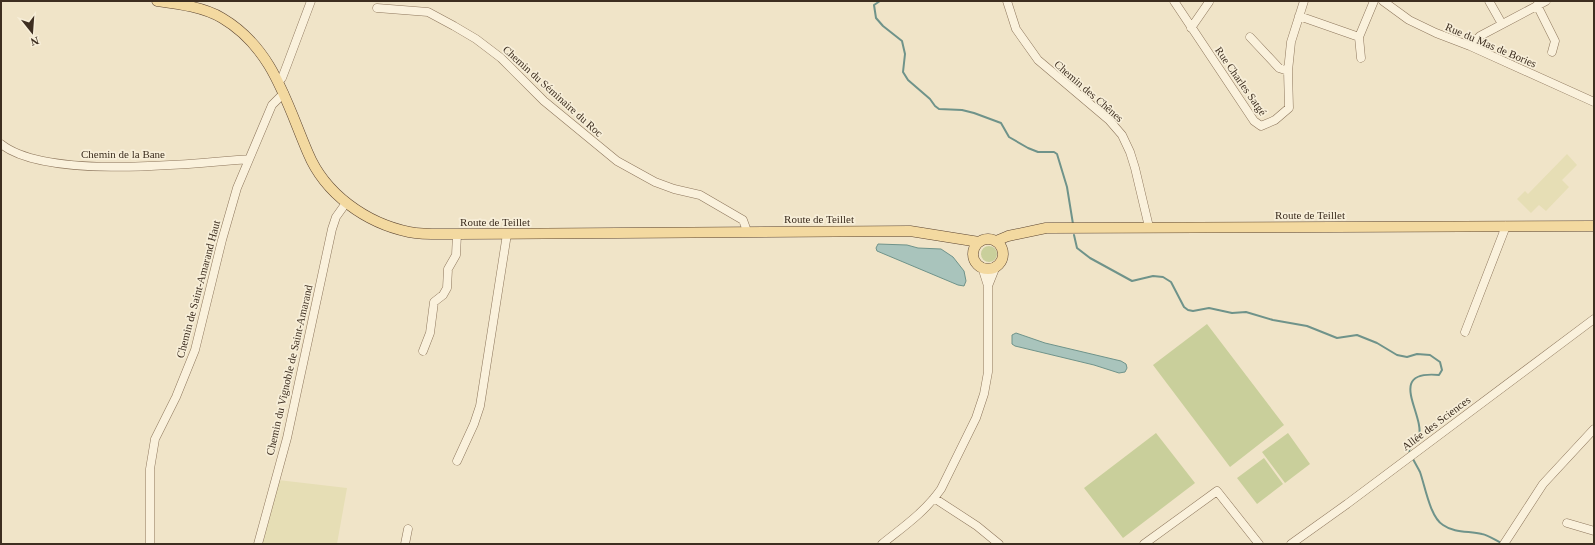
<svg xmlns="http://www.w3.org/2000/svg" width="1595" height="545" viewBox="0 0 1595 545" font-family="Georgia,serif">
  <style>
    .farmland { fill: #e6deb5 }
    .green { fill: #c9cf9b }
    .water { fill: #a9c4bc; stroke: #6f938a }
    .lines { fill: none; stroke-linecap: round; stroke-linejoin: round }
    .stream { stroke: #6f938a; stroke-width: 2 }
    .minor-casing { stroke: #8d765c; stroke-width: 9 }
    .major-casing { stroke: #5b4430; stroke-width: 11 }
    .minor { stroke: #faf1dc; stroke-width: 8 }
    .major { stroke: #f3d9a0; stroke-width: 10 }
    .labels { text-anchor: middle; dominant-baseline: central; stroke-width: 3.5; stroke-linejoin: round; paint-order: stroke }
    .street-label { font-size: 11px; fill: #3d2e20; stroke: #f7eed8 }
  </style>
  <rect width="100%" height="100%" fill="#f0e4c8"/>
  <path class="farmland" d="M1567 154 1577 165 1562 180 1569 187 1546 211 1539 205 1531 213 1517 199 1525 191 1528 194Z
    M278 480 347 488 337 544H261Z"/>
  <path class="green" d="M981 254a8 8 0 1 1 16 0a8 8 0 1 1-16 0Z
    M1207 324 1284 425 1230 467 1153 365Z
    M1156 433 1195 483 1123 538 1084 488Z
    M1288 433 1310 464 1285 483 1262 452Z
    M1264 458 1283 484 1257 504 1237 478Z"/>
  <path class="water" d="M878 244 907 245 918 248 941 249 953 257 964 271 966 281 964 286 958 285 877 251 876 248Z
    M1016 333 1045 343 1121 361 1126 364 1127 368 1125 372 1119 373 1094 365 1015 346 1012 344V335Z"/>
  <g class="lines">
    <path class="stream" d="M880 1 874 5 876 18 883 26 902 41 905 54 903 72 908 80 930 99 935 106 939 109 962 110 974 113 1001 123 1009 137 1028 148 1038 152H1054L1057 154 1067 187 1073 224
      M1074 235 1077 248 1090 258 1132 281 1153 276 1163 277 1171 282 1184 307 1188 310 1193 311 1209 308 1232 313 1246 312 1273 320 1307 326 1337 338 1357 335 1377 343 1397 355 1407 357 1417 354 1430 355 1440 362 1442 370 1439 375C1385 370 1425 414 1419 437 1417 442 1412 446 1409 450L1410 453
      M1413 459C1415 463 1418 468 1420 472 1425 486 1430 517 1443 525 1454 533 1469 531 1482 534 1488 535 1495 540 1501 543"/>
    <defs>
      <path id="minor" d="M1007 1 1016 29 1038 60 1109 120 1122 135 1130 152 1135 168 1149 227
        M1174 1 1254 121 1261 126 1275 120 1289 108 1288 71 1291 42 1304 1
        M1383 1 1409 20 1436 33 1470 46 1594 102
        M1489 1 1502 24
        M1537 5 1555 41 1552 52
        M377 8 428 12 454 26 476 39 501 58 544 101 617 161 655 182 674 189 700 195 743 220 747 231
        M1299 16 1359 37
        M1191 28 1209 2
        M1250 37 1279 68 1288 71
        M1470 46 1480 36 1546 1
        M1361 58 1359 37 1374 1
        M279 81 282 78 287 65 311 1
        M1 144C46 180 192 164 249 159
        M988 286 996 266
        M1465 332 1506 226
        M423 351 430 333 434 302 443 295 447 288 448 269 456 255 457 234
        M457 461 474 424 480 406 507 234
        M934 498 977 526 999 544
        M1567 523 1594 531
        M150 544V469L155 439 176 397 195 350 222 240 237 188 272 105 284 93
        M258 544 287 438 332 229 336 217 346 203
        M405 544 408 529
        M882 544C903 527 925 512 941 489L976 418 984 394 988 372V286L982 267
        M1144 544 1217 491 1259 544
        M1291 544 1347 504 1594 319
        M1504 544 1543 484 1594 429"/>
      <path id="major" d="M157 1C179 4 203 7 222 18 273 48 286 102 308 153 325 194 366 223 409 232 425 235 442 234 457 234L910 231 979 242
        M973 254a15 15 0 1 1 30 0a15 15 0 1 1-30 0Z
        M996 241 1008 236 1046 228 1594 226"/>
    </defs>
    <use href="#minor" class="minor-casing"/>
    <use href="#major" class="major-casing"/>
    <use href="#minor" class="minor"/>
    <use href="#major" class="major"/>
  </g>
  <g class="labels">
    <g class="street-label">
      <text transform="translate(1491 45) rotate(23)">Rue du Mas de Bories</text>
      <text transform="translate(1241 81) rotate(55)">Rue Charles Satgé</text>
      <text transform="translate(553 91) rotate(42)">Chemin du Séminaire du Roc</text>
      <text transform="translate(1089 91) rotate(41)">Chemin des Chênes</text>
      <text x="123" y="154">Chemin de la Bane</text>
      <text x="1310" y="215">Route de Teillet</text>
      <text x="819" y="219">Route de Teillet</text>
      <text x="495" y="222">Route de Teillet</text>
      <text transform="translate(198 289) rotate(-75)">Chemin de Saint-Amarand Haut</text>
      <text transform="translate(289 370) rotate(-77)">Chemin du Vignoble de Saint-Amarand</text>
      <text transform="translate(1436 423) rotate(-37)">Allée des Sciences</text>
    </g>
  </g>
  <rect width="1595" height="545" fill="none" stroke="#3d2e20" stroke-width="4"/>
  <g transform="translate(32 32) rotate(163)" stroke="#f7eed8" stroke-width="3" paint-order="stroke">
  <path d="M0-3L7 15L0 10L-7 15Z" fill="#3d2e20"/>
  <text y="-6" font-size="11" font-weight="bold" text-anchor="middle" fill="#3d2e20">N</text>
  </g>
</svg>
